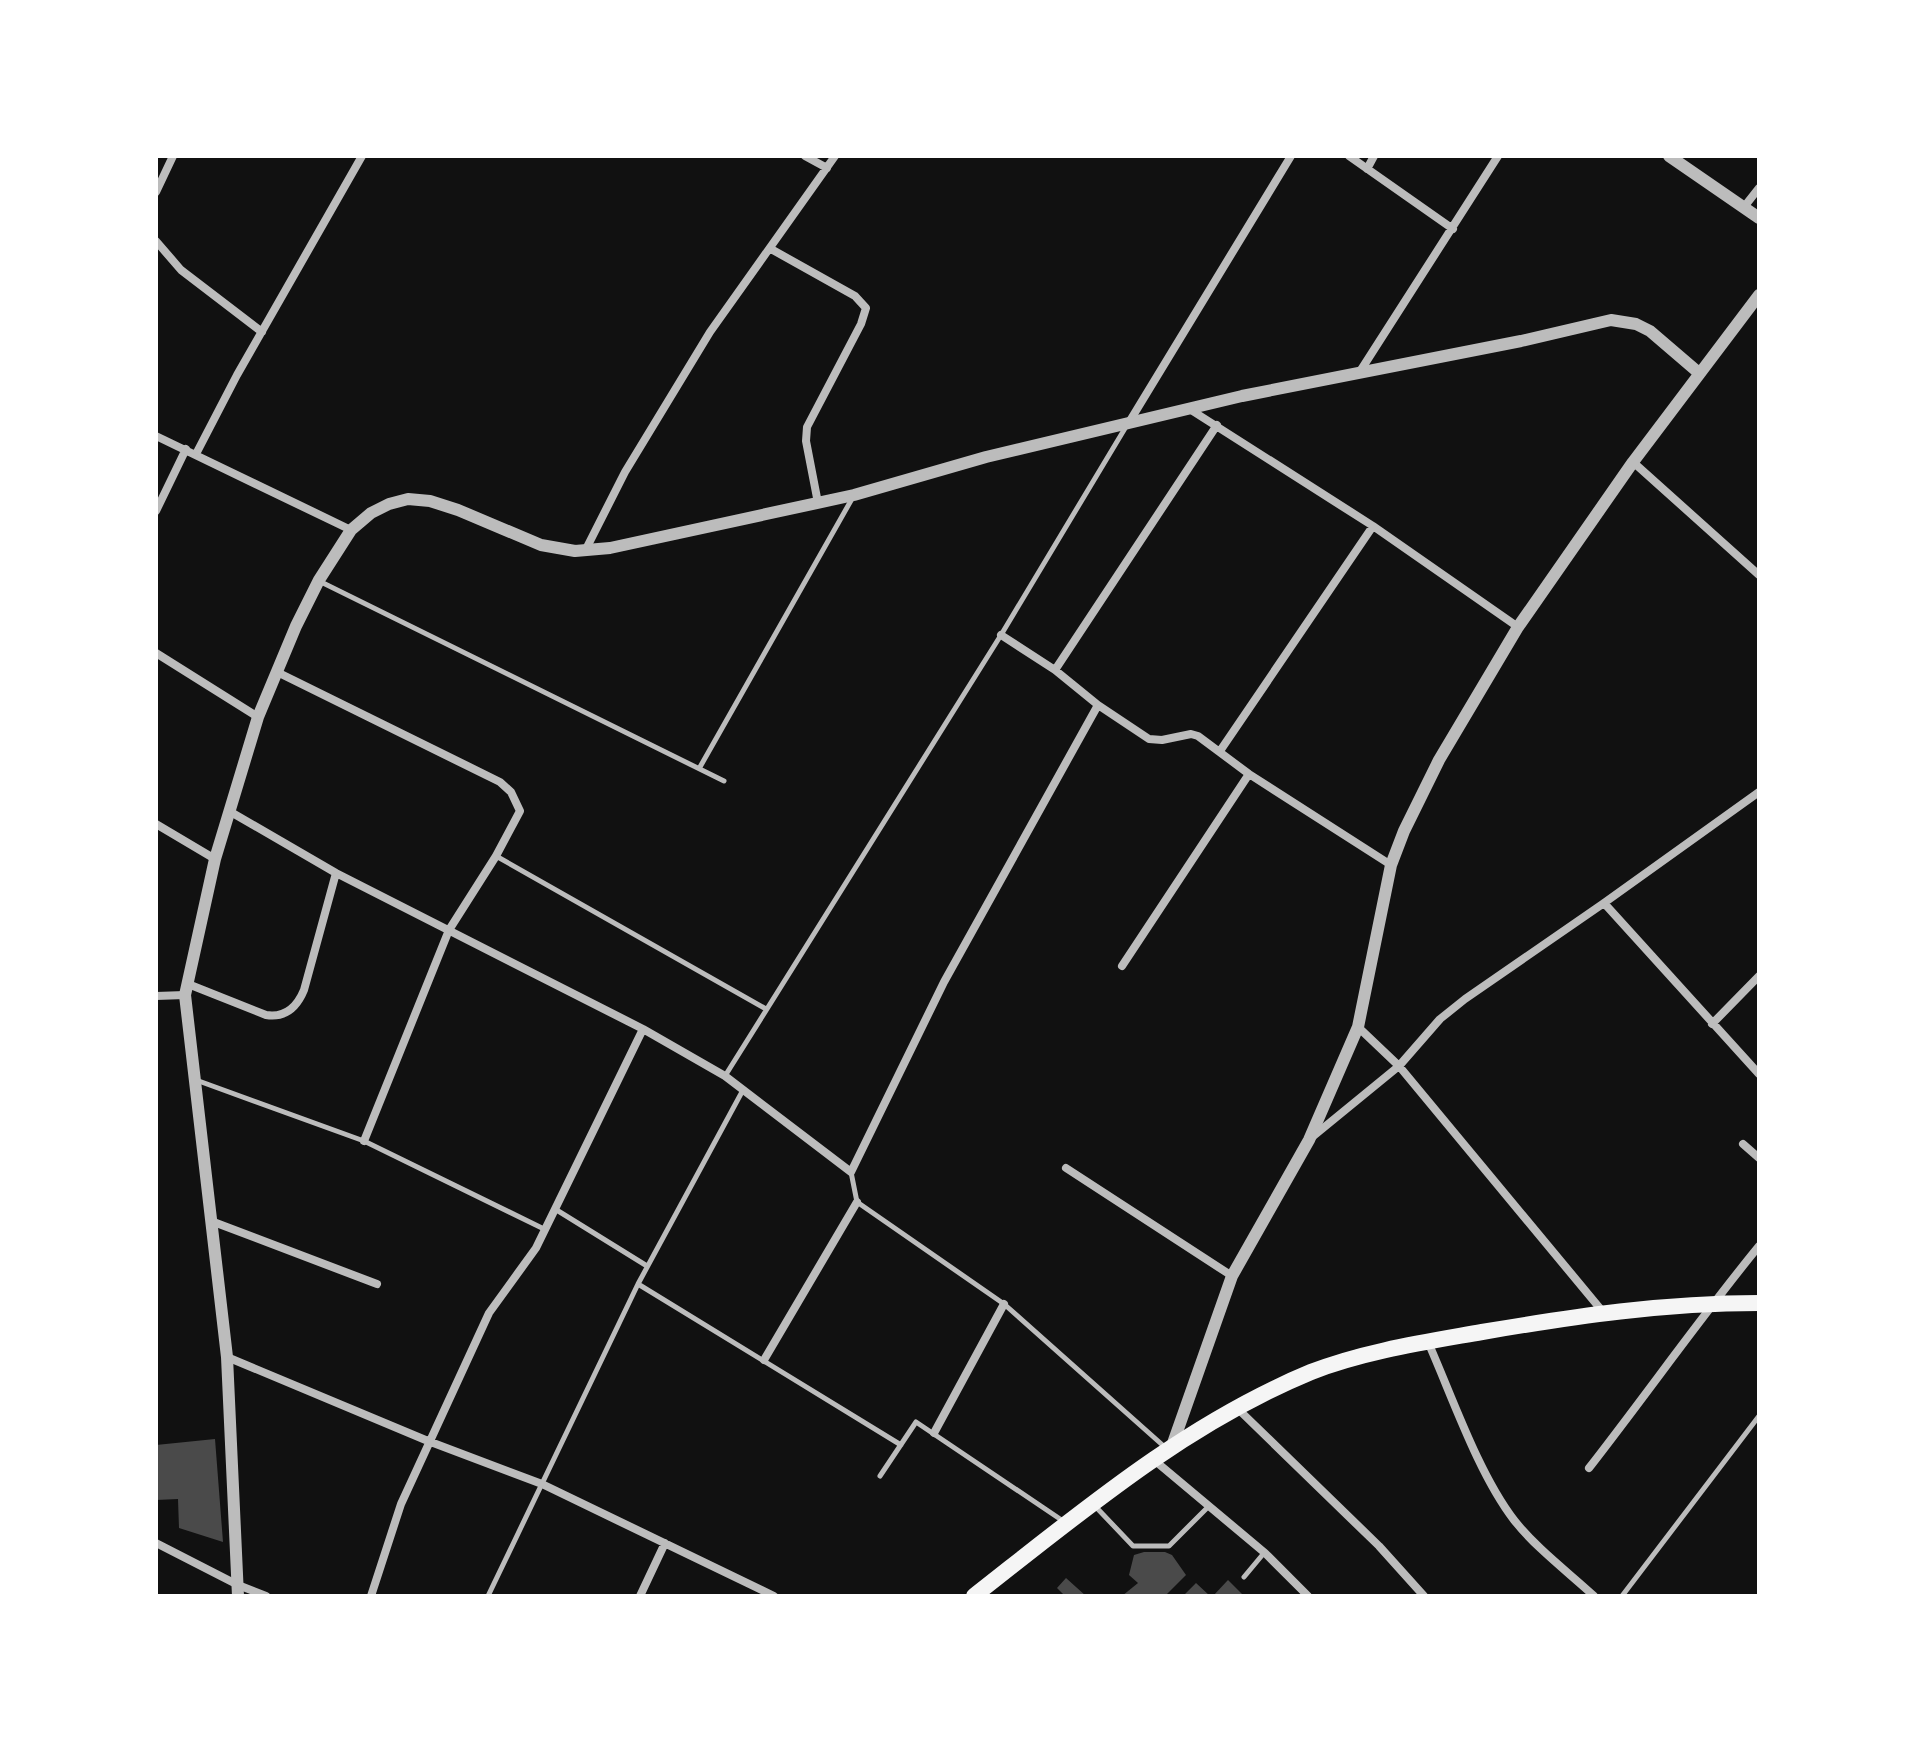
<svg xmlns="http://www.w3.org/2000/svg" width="1915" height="1752" font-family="Poppins,sans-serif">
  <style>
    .building { fill: #4a4a4a }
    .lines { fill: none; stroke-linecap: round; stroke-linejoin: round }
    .service { stroke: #bcbcbc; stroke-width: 5 }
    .minor { stroke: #bcbcbc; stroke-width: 8 }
    .tertiary { stroke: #bcbcbc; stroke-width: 12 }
    .primary { stroke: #f5f5f5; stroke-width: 16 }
  </style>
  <rect width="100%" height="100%" fill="#111"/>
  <path class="building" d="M215,1439L223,1542L179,1528L178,1499L156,1500V1445Z
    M1144,1552H1165L1172,1555L1186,1575L1165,1596H1122L1138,1583L1129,1575L1134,1555Z
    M1066,1578L1086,1596H1065L1057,1588Z
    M1228,1580L1244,1596H1213Z
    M1196,1583L1210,1596H1183Z"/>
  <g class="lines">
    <path class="service" d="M319,581L724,781
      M700,767L853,497
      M496,856L766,1009
      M725,1076L1001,635L1127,425
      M196,1080L364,1141L544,1229
      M851,1172L857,1202L1004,1304L1167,1449
      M555,1209L647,1266
      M638,1284L901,1445
      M880,1476L916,1422L1063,1521
      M1094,1505L1133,1546H1169L1209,1506
      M1244,1577L1264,1553
      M488,1596L638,1284L743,1090
      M1622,1596L1759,1416"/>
    <path class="minor" d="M805,156L827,168
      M1349,156L1453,229
      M1367,169L1374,156
      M156,192L173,156
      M1744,207L1759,188
      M156,241L181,270L262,332
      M771,249L855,296L866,308L861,324L807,427L806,441L818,503
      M1359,373L1498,156
      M1191,410L1373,526L1518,627
      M1128,424L1291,156
      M156,436L351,530
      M196,454L237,375L362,156
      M1633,462L1759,575
      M156,511L186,449
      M585,551L625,472L710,332L835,156
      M1001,635L1055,670L1098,705L1149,739L1162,740L1191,734L1198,736L1249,774L1391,865
      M156,653L258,717
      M1055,670L1217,425
      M277,672L500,782L511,792L520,811L496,856L449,930L364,1141
      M1220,751L1373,526
      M229,811L336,873L643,1029L725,1076L851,1172L944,982L1098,705
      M156,824L215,859
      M1604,903L1759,1074
      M1122,966L1249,774
      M188,984L266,1015C285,1018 297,1007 304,990L336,873
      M156,996L185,995
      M1712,1024L1759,976
      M1358,1027L1399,1066L1603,1312
      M1311,1138L1399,1066L1440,1019L1465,999L1604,903L1759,792
      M1743,1144L1759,1158
      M1066,1168L1232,1276
      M211,1221L377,1284
      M1428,1342C1452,1396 1478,1473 1514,1520C1536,1548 1568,1572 1594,1596
      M227,1357L428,1441L542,1484L774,1596
      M764,1360L857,1202
      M1238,1409L1379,1546L1424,1596
      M934,1433L1004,1304
      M1154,1460L1265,1553L1308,1596
      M1589,1468C1646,1395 1700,1318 1759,1246
      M156,1543L238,1585L266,1596
      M371,1596L401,1504L489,1313L536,1248L643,1029
      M640,1596L665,1543"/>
    <path class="tertiary" d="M1669,156L1759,218
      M1172,1446L1232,1276L1309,1140L1358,1027L1391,865L1404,831L1439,760L1518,627L1633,462L1759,295
      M238,1596L227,1357L185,995L215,859L258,717L296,626L319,580L351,530L371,513L389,504L408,499L430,501L458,510L541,545L575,551L610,548L854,495L986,457L1242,396L1521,341L1611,320L1636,324L1650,331L1699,373"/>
    <path class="primary" d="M974,1596C1080,1513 1185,1424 1311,1372C1365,1351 1426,1342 1482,1332C1576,1316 1664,1303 1759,1303"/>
  </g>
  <rect width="1915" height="1752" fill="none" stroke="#ffffff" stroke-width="316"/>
</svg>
